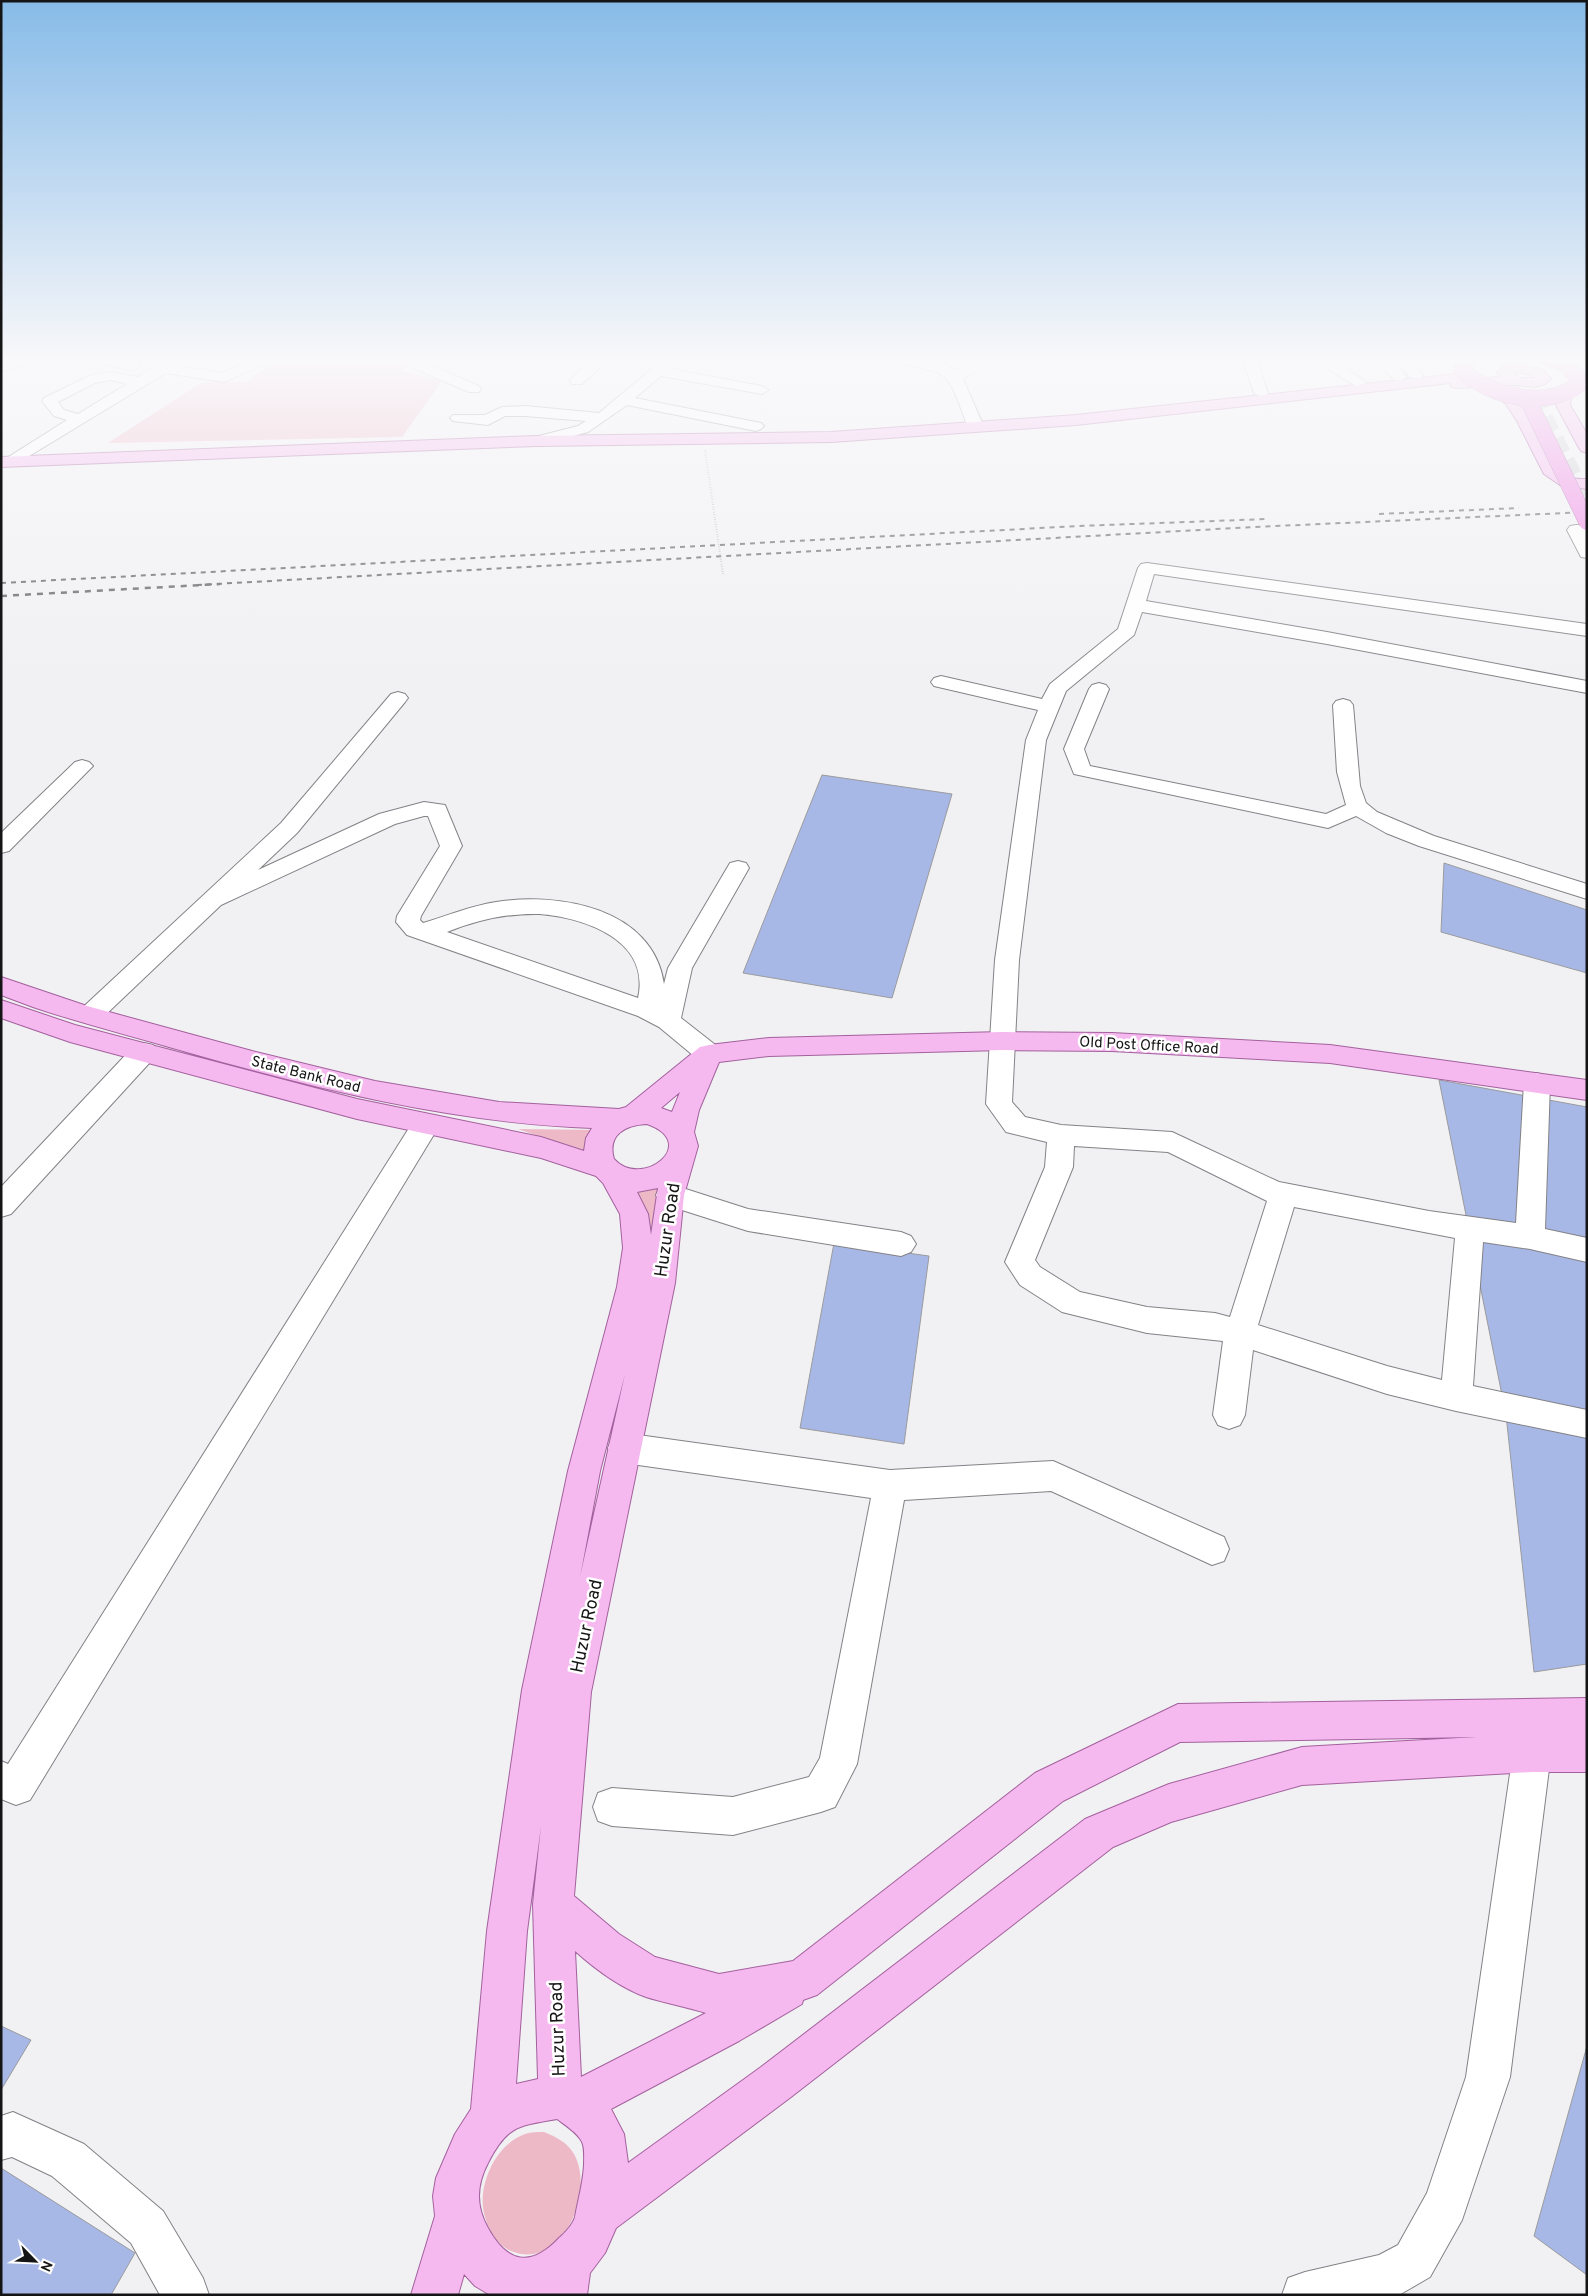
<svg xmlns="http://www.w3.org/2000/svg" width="1588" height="2296" font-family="Overpass,sans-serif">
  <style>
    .green { fill: #eeb9c7 }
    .building { fill: #a8b8e6; stroke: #9a9b9e }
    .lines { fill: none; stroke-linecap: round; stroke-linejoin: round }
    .major-tunnel { stroke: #d0cfd2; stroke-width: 16; stroke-dasharray: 16 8; stroke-linecap: butt }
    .minor-casing { stroke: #838286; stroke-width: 2 }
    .major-casing { stroke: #a3619d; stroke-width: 2 }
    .highway-casing { stroke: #a3619d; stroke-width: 2 }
    .minor { fill: #fff; fill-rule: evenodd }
    .major { fill: #f5b9ef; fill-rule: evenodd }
    .highway { fill: #ef8ae5; fill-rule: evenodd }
    .rail-far1 { stroke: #5f5e60; stroke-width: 2; stroke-dasharray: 5 5; stroke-linecap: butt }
    .rail { stroke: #5f5e60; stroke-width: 2.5; stroke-dasharray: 6 6; stroke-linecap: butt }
    .highway-bridge-casing { stroke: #a3619d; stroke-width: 17; stroke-linecap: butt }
    .path-bridge { stroke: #9f9ea0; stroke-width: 2; stroke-dasharray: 0.5 2; stroke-linecap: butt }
    .highway-bridge { stroke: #ef8ae5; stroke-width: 16 }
    .labels { text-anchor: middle; stroke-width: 5; stroke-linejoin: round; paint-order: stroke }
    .street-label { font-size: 15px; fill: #151516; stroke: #fff }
    .near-street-label { font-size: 18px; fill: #151516; stroke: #fff }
  </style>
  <rect width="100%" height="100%" fill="#f1f0f3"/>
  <path class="green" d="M280,358H407L416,360L400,371L442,381L402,437L108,443L201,383L247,382Z
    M518,1129L598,1130L590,1154Z
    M664,1180L650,1243L630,1185Z
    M544,2132C556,2137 567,2142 574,2154C596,2193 561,2272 511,2251C495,2244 486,2226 483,2208C480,2180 497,2144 525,2134C531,2132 538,2132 544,2132Z"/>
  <path class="building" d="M822,775L952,794L892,998L743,973Z
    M1444,863L1587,910V973L1441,932Z
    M1439,1080L1587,1107V1664L1534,1672L1506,1415Z
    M834,1243L929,1256L904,1444L800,1428Z
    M1,2026L31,2040L1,2090Z
    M1587,2046V2275L1534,2236Z
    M1,2168L135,2253L111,2295H1Z"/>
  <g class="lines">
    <path class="major-tunnel" d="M1534,396L1587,501"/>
    <g class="minor-casing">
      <path id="minor" d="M13,358H33L31,361L1,372V363Z
        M83,358H114L138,363L140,366L133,370L90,362Z
        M170,358H187L177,366L222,373L254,358H273L271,361L224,382L166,373L16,464H4L2,461L67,420L54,416L42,401L44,398L91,375L111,372L138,377ZM111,380L127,384L78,414L64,410L58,402L95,383Z
        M418,358H435L428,364L479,386L481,389L479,392H469L413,368L411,365Z
        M594,358H610L582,384H572L570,381L572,378Z
        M665,358H681L670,369L762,386L769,390L762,394L661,376L635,398L761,423L764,426L761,429L756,431L627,405L588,432L536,446L531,444L528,441L531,438L578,426L586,421L525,416H505L488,425L453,421L450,418L453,415H485L502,407L525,406L599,413Z
        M888,358C910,358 938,356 956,371L979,358H997L963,379L984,427L981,430H971L968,427C945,365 952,376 890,361Z
        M1146,358H1176L1177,359C1171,366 1152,365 1146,358Z
        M1242,358H1256L1268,393L1266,396L1261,397L1254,393Z
        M1372,358H1388L1407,377L1400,381L1395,380Z
        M1407,358H1424L1415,366L1423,375L1421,378H1411L1400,365Z
        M1335,363L1340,364L1366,382L1364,385H1354L1330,370L1328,367Z
        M1576,525H1587V558L1581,557L1567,530L1570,526Z
        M1147,563L1587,624V636L1154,574L1146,601L1327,632L1587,681V693L1327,644L1142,612L1134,635L1066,691L1046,740L1019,960L1012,1102L1025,1117L1061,1125L1172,1132L1279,1182L1429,1211L1516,1223L1524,1083L1528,1076L1537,1073L1546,1076L1550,1083L1545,1229L1587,1238V1262L1530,1249L1483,1242L1473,1386L1587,1410V1438L1456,1411L1387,1394L1253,1350L1245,1415L1240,1425L1229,1429L1218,1425L1213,1415L1223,1341L1147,1333L1062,1312L1020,1285L1005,1262L1045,1167L1047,1142L1006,1132L986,1104L995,960L1026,740L1038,710L934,686L931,682L934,678L941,676L1042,699L1050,684L1118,629L1138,568L1141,564ZM1074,1146L1168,1152L1267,1201L1230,1317L1215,1313L1147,1307L1080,1292L1040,1267L1035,1260L1073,1167ZM1294,1207L1455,1238L1442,1380L1387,1366L1258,1325Z
        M1099,683L1106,685L1109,689L1084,749L1090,766L1326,814L1346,805L1337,772L1333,705L1336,701L1343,699L1350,701L1353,705L1360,786L1366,803L1377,812L1434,836L1587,884V899L1419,846L1386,833L1356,816L1328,828L1074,774L1064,749L1089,689L1092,685Z
        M398,692L405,694L408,698L405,702L297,833L258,870L379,814L424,802L445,805L462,846L421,916L420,920L423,923C447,916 470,906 496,902C559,892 653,908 664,984L668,968L730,863L738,861L746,863L749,868L692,968L681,1018L718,1047L722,1054L718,1061L709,1063L700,1061L659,1027L638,1016L407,935L396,922L397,916L440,846L428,816H424L395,824L221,905L99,1021L90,1024L81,1021L77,1015L81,1009L281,823L391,694ZM540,914C585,918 651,940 638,998L447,932C477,920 508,913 540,914Z
        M82,760L89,762L93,766L89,770L9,851L1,853V833L75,762Z
        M144,1043L153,1045L157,1052L153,1059L11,1214L1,1217V1187L135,1045Z
        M426,1114L436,1117L440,1124L436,1131L30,1800L16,1805L1,1799V1761L8,1764L416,1117Z
        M670,1184L748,1209L901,1232L911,1236L916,1244L911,1252L901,1256L748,1231L660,1203L656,1195L660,1187Z
        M624,1433L890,1470L1053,1461L1224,1537L1229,1549L1224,1561L1212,1565L1051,1491L904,1500L857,1764L835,1807L821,1812L733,1835L612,1826L598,1821L593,1807L598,1793L612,1788L733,1797L809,1777L820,1758L871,1498L624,1463L612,1458L608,1448L612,1438Z
        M1532,1734L1545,1740L1551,1753L1510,2077L1462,2220L1430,2277L1399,2295H1282L1288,2278L1305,2272L1379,2255L1398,2245L1427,2193L1466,2077L1513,1753L1519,1740Z
        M13,2112L84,2144L163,2211L203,2278L209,2295H160L131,2243L52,2176L12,2157L1,2160V2116Z"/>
    </g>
    <g class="major-casing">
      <path id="major" d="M1519,364L1542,369L1551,379L1545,384L1535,387L1515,385L1457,388L1452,387L1450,383L1076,425L831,442L536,446L1,467V457L536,436L831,432L1076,415L1467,373L1472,374L1473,379L1500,377L1497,373L1503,366ZM1519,372L1532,375L1535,378H1521L1512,373Z
        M1497,387C1537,397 1540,469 1571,478C1576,479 1582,479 1587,479V489L1560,485L1544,474L1517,421L1506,404L1490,391Z
        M1564,391L1571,395L1570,405L1587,434V453L1581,451L1579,448L1556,405L1557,395Z
        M1,977L87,1006L252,1051L375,1081L499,1102L619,1109L626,1107L700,1047L709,1045L769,1038L1002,1032L1112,1033L1330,1045L1587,1080V1100L1330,1063L1112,1051L1002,1050L769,1056L719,1062L699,1110L694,1132L698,1146L684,1195L675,1283L591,1692L574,1896L619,1934L655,1957L719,1974L793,1961L1035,1773L1178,1704L1587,1698V1772H1532L1302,1785L1171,1822L1113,1847L791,2097L616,2228L605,2253L590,2273L587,2295H490L475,2286L464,2274L458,2295H411L435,2216L433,2196L436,2178L455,2134L471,2109L487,1931L522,1690L568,1471L617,1287L623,1248L620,1214L603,1183L596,1176L541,1158L357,1119L70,1042L1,1018V1000L75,1025L357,1099L541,1137L584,1151L586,1138L592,1128C452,1123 317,1089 183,1051C133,1036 83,1024 33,1007L1,995ZM680,1092L672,1112L661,1108ZM647,1124C701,1143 642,1190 614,1159C607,1135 625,1125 647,1124ZM658,1188L651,1235L648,1214L637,1192ZM625,1374L580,1577L600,1471ZM1477,1737L1302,1747L1169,1784L1085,1819L761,2067L628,2163L624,2134L611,2109L739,2041L802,2004L803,2000L817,1995L1063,1801L1180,1742ZM541,1826L533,1904L538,2079L516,2084L527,1931ZM575,1951C595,1969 621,1988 646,1997C666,2003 686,2007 706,2013L581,2077ZM557,2119C565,2125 578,2133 582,2142C585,2148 584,2158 584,2165C583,2183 578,2200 575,2217C573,2224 565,2233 559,2238C531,2268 507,2263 488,2228C476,2206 476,2186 488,2163C507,2126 517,2126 557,2119Z"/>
    </g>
    <g class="highway-casing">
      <path id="highway" d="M1536,358C1550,358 1568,358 1577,369L1575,372H1565L1538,361Z"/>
    </g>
    <use href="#minor" class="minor"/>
    <use href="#major" class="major"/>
    <use href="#highway" class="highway"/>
    <path class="rail-far1" d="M1379,514L1519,508
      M1,583L1079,526L1267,519
      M197,585L1254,527L1587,512"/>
    <path class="rail" d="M1,596L220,584"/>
    <g class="highway-bridge-casing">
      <path id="highway-bridge" d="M1470,358L1463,364L1462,370C1490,397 1547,410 1579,384L1578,377L1570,369
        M1514,395L1528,400L1587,522"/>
    </g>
    <path class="path-bridge" d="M705,450L723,574"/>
    <use href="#highway-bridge" class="highway-bridge"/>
  </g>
  <linearGradient id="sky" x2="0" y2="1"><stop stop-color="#87bbe8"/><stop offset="0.53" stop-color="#f9f8fa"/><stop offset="1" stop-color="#f9f8fa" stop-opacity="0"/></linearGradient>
  <rect width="1588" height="680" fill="url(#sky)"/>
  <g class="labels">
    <g class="street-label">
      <text transform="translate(1149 1045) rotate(3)" y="5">Old Post Office Road</text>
      <text transform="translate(306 1074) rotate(14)" y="5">State Bank Road</text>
    </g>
    <g class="near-street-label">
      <text transform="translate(667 1230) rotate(-82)" y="6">Huzur Road</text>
      <text transform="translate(586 1626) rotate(-78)" y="6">Huzur Road</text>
      <text transform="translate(557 2029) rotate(-92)" y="6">Huzur Road</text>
    </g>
  </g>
  <rect width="1588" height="2296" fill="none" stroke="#151516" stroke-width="5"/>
  <g transform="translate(35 2261) rotate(114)" stroke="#ffffff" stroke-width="4" paint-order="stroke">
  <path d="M0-4L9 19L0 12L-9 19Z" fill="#151516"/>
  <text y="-8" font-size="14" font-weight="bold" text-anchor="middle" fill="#151516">N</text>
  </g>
</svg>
